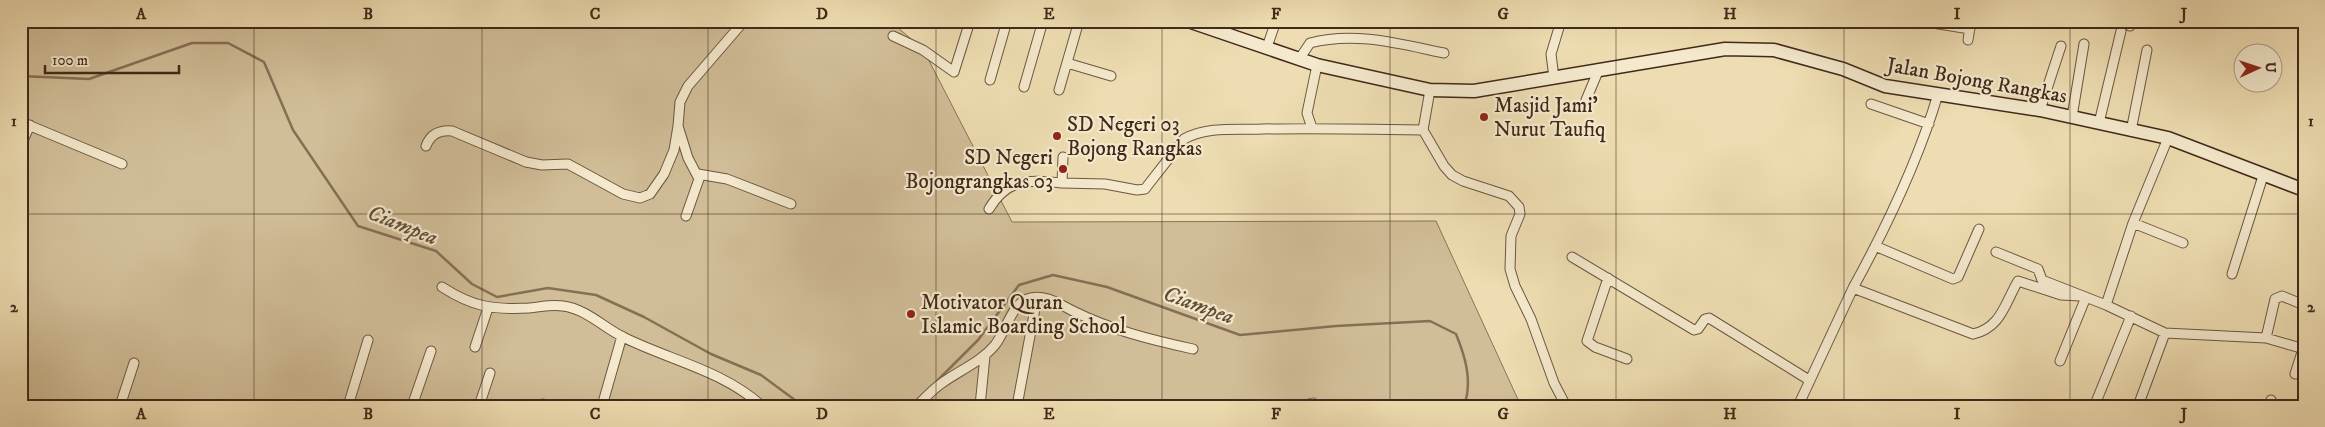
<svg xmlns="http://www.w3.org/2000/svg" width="2325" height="427" font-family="'IM FELL DW Pica',serif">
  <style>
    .green { fill: #d1be98; stroke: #897459 }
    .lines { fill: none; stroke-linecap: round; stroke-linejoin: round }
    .stream { stroke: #857056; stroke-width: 2.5 }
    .street-casing { stroke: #6c5640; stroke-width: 11 }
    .secondary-casing { stroke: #41291a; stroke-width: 15 }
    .street { stroke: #f4e9cd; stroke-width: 9 }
    .secondary { stroke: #f4e9cd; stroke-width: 12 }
    .grid { fill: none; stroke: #41291a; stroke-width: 1; stroke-opacity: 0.55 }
    .poi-dot { fill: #8f2418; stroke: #f4e9cd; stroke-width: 2 }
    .labels { text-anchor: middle; stroke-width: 4.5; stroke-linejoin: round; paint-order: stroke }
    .street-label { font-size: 21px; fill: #41291a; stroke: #f4e9cd }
    .poi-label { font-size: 21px; fill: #41291a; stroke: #f4e9cd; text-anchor: start }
    .water-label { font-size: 22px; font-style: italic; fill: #634d38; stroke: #f4e9cd }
    .neatline { fill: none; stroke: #41291a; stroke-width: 2 }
    .grid-label { font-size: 16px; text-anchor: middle; font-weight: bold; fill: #41291a }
  </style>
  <rect width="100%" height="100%" fill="#eeddb2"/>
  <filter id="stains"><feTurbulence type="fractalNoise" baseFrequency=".004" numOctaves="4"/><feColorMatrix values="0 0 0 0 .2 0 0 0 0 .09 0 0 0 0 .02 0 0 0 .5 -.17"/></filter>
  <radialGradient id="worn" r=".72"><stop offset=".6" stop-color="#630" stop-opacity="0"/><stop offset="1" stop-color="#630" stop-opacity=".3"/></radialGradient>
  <path class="green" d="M21,21H890L923,49L1012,222L1436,221L1521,406H21Z"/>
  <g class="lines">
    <path class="stream" d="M21,76L89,79L192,43H228L264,62L293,130L358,226L436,251L472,284L497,297L548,288L596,295L644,317L711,354L761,375L803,406
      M937,381L978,340L1019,285L1053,275L1107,287L1240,335L1336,326L1430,321L1456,334C1465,356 1473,381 1464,406"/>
    <g class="street-casing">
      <path id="street" d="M1920,21L1970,29
        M2125,21L2130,26
        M2187,21L2188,23
        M893,36L923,50L954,72L970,21
        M1968,40L1971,21
        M1267,47L1276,21
        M1300,58L1310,43C1355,31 1400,44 1444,53
        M1067,63L1111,76
        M1554,78L1551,54L1561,21
        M990,80L1007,21
        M1024,87L1043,21
        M1059,90L1079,21
        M1430,90L1423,130L1444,166L1452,175L1463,181L1509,196L1519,207L1520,214L1511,236L1510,269L1515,286L1531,319L1554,383L1566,406
        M1938,94C1918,162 1887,226 1853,288L1973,334C2001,328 2005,303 2018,281L2061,295L2080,296
        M1586,100L1599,69
        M1871,104L1929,124
        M2040,110L2061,46
        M2072,117L2084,44
        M21,122L122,164
        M2099,123L2121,31
        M1312,128L1307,113L1317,65
        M2131,131L2147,50
        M21,145L30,125
        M426,146C431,133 440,130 452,131L526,162L542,165L568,164L623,194L640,198L650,194L664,174L674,150L678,126
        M1063,157L1062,183L1105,184L1137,190L1145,189L1148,185L1184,139C1207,126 1237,130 1263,129C1316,128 1370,129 1423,130
        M698,174L727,179L791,204
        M989,209C1008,177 1030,180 1062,183
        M686,216L699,179L688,158L678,126L680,102L688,86L744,21
        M2133,223L2183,243
        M1875,246L1953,279L1958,277L1979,229
        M1996,252L2038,269L2042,280L2106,305
        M1572,257L1694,330L1698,329L1705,319L1709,318L1809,380
        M2232,274L2263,176
        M1608,278L1587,341L1595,347L1627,359
        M442,287C473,307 493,310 529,308C540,307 552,304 563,306C586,309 603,327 623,337C669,360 722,370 762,406
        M2165,333L2266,338L2304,349
        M2266,338L2275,299L2282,296L2304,305
        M475,347L488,308
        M2060,361L2086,297
        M2295,374L2304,346
        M2096,402L2131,316
        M120,406L134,363
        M348,406L368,340
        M412,406L431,351
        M479,406L490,373
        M542,406L543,404
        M602,406L622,336
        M917,406C925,398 933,389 942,383C960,370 981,362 995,345C1005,333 1012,304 1027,299C1044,293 1059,304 1073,311C1111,330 1152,340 1193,349
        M980,406L985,356
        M1017,406L1037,298
        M1300,406L1313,403L1314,406
        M1798,406L1853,288
        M2138,406L2165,333L2106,305L2133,223L2168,138
        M2269,406L2271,400"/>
    </g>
    <g class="secondary-casing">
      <path id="secondary" d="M1188,21L1317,65L1430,90L1474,91L1725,49L1774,50L1843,69L1885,86L2040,110L2168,138L2304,190"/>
    </g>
    <use href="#street" class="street"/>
    <use href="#secondary" class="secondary"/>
  </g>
  <path class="grid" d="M254,21V406M482,21V406M708,21V406M936,21V406M1162,21V406M1390,21V406M1616,21V406M1844,21V406M2070,21V406M21,214H2304"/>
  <g class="poi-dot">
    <circle cx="1484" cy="117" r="5"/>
    <circle cx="1057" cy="136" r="5"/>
    <circle cx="1063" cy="169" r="5"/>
    <circle cx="911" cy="314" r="5"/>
  </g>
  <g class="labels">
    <g class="street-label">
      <text transform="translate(1977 80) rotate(10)" y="7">Jalan Bojong Rangkas</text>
    </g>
    <g class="poi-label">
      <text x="1494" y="112">Masjid Jami'<tspan x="1494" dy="24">Nurut Taufiq</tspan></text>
      <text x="1067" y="131">SD Negeri 03<tspan x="1067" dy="24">Bojong Rangkas</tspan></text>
      <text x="1053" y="164" text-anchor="end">SD Negeri<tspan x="1053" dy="24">Bojongrangkas 03</tspan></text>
      <text x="921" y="309">Motivator Quran<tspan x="921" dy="24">Islamic Boarding School</tspan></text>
    </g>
    <g class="water-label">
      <text transform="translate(403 224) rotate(22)" y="8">Ciampea</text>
      <text transform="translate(1199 304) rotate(20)" y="8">Ciampea</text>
    </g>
  </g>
  <rect width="2325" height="427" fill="none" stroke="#eeddb2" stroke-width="55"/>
  <g transform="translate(2258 68) rotate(87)"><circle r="24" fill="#f4e9cd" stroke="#ac9c85"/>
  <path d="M0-4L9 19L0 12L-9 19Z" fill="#8f2418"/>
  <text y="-8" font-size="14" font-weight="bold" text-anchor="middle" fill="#41291a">U</text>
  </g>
  <path d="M45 65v8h134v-8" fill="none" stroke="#41291a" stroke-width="2.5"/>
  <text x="52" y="65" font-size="15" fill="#41291a" stroke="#f4e9cd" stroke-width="4" paint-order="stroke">100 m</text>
  <rect x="28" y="28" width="2270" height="372" class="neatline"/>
  <g class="grid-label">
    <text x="141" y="19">A</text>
    <text x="368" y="19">B</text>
    <text x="595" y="19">C</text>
    <text x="822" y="19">D</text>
    <text x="1049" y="19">E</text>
    <text x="1276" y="19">F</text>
    <text x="1503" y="19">G</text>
    <text x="1730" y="19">H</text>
    <text x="1957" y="19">I</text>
    <text x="2184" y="19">J</text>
    <text x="14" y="126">1</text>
    <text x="2311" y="126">1</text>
    <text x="14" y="312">2</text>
    <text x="2311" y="312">2</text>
    <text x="141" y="419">A</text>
    <text x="368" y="419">B</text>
    <text x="595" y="419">C</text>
    <text x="822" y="419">D</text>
    <text x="1049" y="419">E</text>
    <text x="1276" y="419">F</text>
    <text x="1503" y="419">G</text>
    <text x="1730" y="419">H</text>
    <text x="1957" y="419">I</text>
    <text x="2184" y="419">J</text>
  </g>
  <rect width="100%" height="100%" filter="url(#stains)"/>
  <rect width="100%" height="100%" fill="url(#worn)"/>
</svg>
